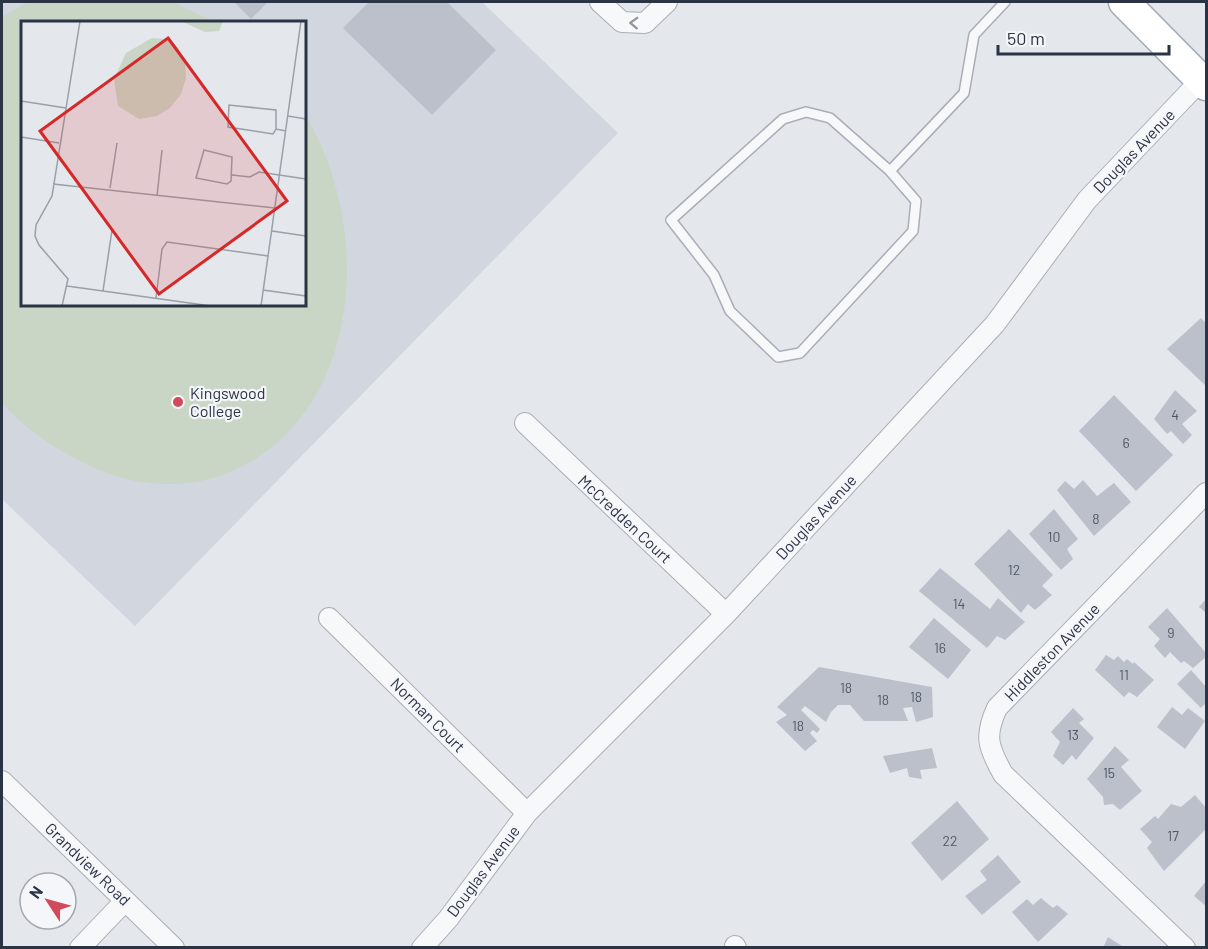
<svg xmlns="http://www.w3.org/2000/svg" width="1208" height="949" font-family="Barlow,sans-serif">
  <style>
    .built { fill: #d2d6de; fill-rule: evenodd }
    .pitch { fill: #c9d6c5 }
    .building { fill: #bbc0ca }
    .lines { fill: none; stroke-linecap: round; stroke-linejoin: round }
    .lane-casing { stroke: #a9aeb7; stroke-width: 12 }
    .street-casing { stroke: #a9aeb7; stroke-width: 22 }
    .primary-casing { stroke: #a3abb8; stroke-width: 33 }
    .lane { stroke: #f7f8fa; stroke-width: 9 }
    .street { stroke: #f7f8fa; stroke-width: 20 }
    .primary { stroke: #fff; stroke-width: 30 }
    .oneway { stroke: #9196a0 }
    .poi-dot { fill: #d1495b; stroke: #f4f6f9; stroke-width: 2 }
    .labels { text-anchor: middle; stroke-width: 4.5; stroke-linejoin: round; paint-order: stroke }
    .number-label { font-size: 14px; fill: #4f5766 }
    .street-label { font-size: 16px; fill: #2b3445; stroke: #f4f6f9 }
    .poi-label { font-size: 16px; fill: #2b3445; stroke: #f4f6f9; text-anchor: start }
    .inset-road { fill: none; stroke: #9a9fa9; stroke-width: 1.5 }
    .view { fill: #d62828; fill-opacity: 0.15; stroke: #d62828; stroke-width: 3 }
    .inset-edge { fill: none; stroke: #2b3445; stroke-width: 3 }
  </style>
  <rect width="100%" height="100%" fill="#e4e7ec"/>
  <path class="built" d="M2,2H482L618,133L135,626L2,499ZM22,22H304V304H22Z"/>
  <path class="pitch" d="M28,2H174L214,22H22V304H304L305,115C374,226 364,419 227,473C182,491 133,486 90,466C57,450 26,430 2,403V17Z"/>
  <path class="building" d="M234,2H268L251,19Z
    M369,2H447L496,50L432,115L343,28Z
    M1201,318L1206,323V386L1167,349Z
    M1175,390L1197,411L1182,424L1192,435L1183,444L1171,431L1167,434L1154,419Z
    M1114,395L1173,455L1136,491L1079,431Z
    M1083,480L1097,496L1114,483L1131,502L1094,536L1057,490L1065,481L1074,489Z
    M1054,509L1078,539L1067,549L1073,559L1061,570L1029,534Z
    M1009,529L1053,575L1042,586L1052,595L1035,610L1028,604L1021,613L974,564Z
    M940,568L990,609L998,598L1025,622L1005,640L997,636L987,648L919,591Z
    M1206,599V613L1199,607Z
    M1167,608L1206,653V657L1193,668L1184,661L1181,663L1170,652L1165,658L1154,646L1160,639L1148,627Z
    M934,618L971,650L948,679L909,647Z
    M1106,655L1114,660L1118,656L1124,662L1127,659L1133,664L1134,662L1154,680L1137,697L1129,692L1124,697L1095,670Z
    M819,667L932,687L933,717L916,722L912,707L903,708L908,721H864L850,705H838L831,712L826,722L805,706L801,710L820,729L817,733L813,730L810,733L817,741L805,751L776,722L787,715L777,707Z
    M1191,670L1206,687V703L1201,708L1177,684Z
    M1172,707L1182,715L1188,708L1205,721L1185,749L1157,727Z
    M1073,708L1084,719L1079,723L1094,738L1076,760L1072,755L1063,765L1053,756L1060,742L1051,732Z
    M1115,746L1129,760L1121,767L1142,791L1120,810L1113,804L1104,805L1103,797L1087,779Z
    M932,748L937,768L920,770L922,779L909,777L907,768L890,773L883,756Z
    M1195,795L1206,808V829L1164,871L1147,848L1152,842L1140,829L1155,816L1158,819L1171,804L1181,807Z
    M957,801L989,839L942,881L911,843Z
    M998,855L1021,882L982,915L965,896L987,880L980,871Z
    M1206,881V906L1194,896Z
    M1041,898L1053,908L1057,905L1068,914L1038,942L1012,912L1027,899L1033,905Z
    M1108,937L1125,948H1103Z"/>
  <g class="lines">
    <g class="lane-casing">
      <path id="lane" d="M806,112L830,118L890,171L916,201L913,231L800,353L778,357L730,311L714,275L671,220L783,119Z
        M890,171L964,93L974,35L1005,2"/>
    </g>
    <g class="street-casing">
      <path id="street" d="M600,2L622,22L645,23L667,2
        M525,423L726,614
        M329,618L527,813
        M2,781L174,948
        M735,946L736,948
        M80,948L125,901
        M422,948L448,919L527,813L726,614L995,324L1087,200L1201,80
        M1185,948L1003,774C988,747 984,736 997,708L1206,493"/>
    </g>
    <g class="primary-casing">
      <path id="primary" d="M1124,2L1206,85"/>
    </g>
    <use href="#lane" class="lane"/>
    <use href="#street" class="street"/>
    <use href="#primary" class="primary"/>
  </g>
  <defs><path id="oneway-chevron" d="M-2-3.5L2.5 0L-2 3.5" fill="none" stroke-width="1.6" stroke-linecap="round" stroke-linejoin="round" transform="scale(1.5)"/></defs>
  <use class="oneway" href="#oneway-chevron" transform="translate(634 23) rotate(-178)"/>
  <circle class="poi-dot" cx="178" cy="402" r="6"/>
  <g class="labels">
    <g class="number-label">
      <text x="1175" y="420">4</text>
      <text x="1126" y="448">6</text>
      <text x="1096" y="524">8</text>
      <text x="1054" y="542">10</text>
      <text x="1014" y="575">12</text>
      <text x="959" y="609">14</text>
      <text x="1171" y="638">9</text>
      <text x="940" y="653">16</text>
      <text x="1124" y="680">11</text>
      <text x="846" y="693">18</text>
      <text x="916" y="702">18</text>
      <text x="883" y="705">18</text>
      <text x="798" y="731">18</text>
      <text x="1073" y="740">13</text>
      <text x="1109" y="778">15</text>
      <text x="1173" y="841">17</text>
      <text x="950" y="846">22</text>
    </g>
    <g class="street-label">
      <text transform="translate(1134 151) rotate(-46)" y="6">Douglas Avenue</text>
      <text transform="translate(816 517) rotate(-47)" y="6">Douglas Avenue</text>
      <text transform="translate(625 519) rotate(43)" y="6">McCredden Court</text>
      <text transform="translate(1052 652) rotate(-46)" y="6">Hiddleston Avenue</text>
      <text transform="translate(428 715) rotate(45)" y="6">Norman Court</text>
      <text transform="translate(88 864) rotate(44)" y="6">Grandview Road</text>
      <text transform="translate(483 871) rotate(-53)" y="6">Douglas Avenue</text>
    </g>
    <g class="poi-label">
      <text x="190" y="399">Kingswood<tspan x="190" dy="18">College</tspan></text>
    </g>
  </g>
  <g transform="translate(21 21)">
    <rect width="285" height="285" fill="#e4e7ec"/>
    <path d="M160,0H202L198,10L184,11ZM131,17L144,18L157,26L164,40L165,57L160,73L149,87L136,95L118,98L97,85L93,58L105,32Z" fill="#c9d6c5"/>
    <path class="inset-road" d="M0,80L45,87M267,95L285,98M255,108V89L208,84L207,106L252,113L255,108L265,110M0,116L38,122M183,129L211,136L210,160L206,163L175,157ZM211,154L229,156L238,151L285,158M32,163L254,187M89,167L96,122M136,175L141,129M251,210L285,215M46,265L190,285M242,269L285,275M82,270L91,209M135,277L141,228L146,221L247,235M41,285L47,258L18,224L14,215L15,204L31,175L59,0M240,285L280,0"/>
    <path class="view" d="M147,17L266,180L138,273L19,110Z"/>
    <rect width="285" height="285" class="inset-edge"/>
  </g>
  <rect width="1208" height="949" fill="none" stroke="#2b3445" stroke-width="6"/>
  <g transform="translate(48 901) rotate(306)"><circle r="28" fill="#f4f6f9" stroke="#a4a8b1" stroke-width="1.5"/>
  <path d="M0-4.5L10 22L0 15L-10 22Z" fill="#d1495b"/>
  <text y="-9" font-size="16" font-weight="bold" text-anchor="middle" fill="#2b3445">N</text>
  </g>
  <path d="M998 45v9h171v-9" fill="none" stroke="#2b3445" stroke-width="3"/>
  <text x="1007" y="45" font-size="18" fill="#2b3445" stroke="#f4f6f9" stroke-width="4.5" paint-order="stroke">50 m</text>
</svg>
